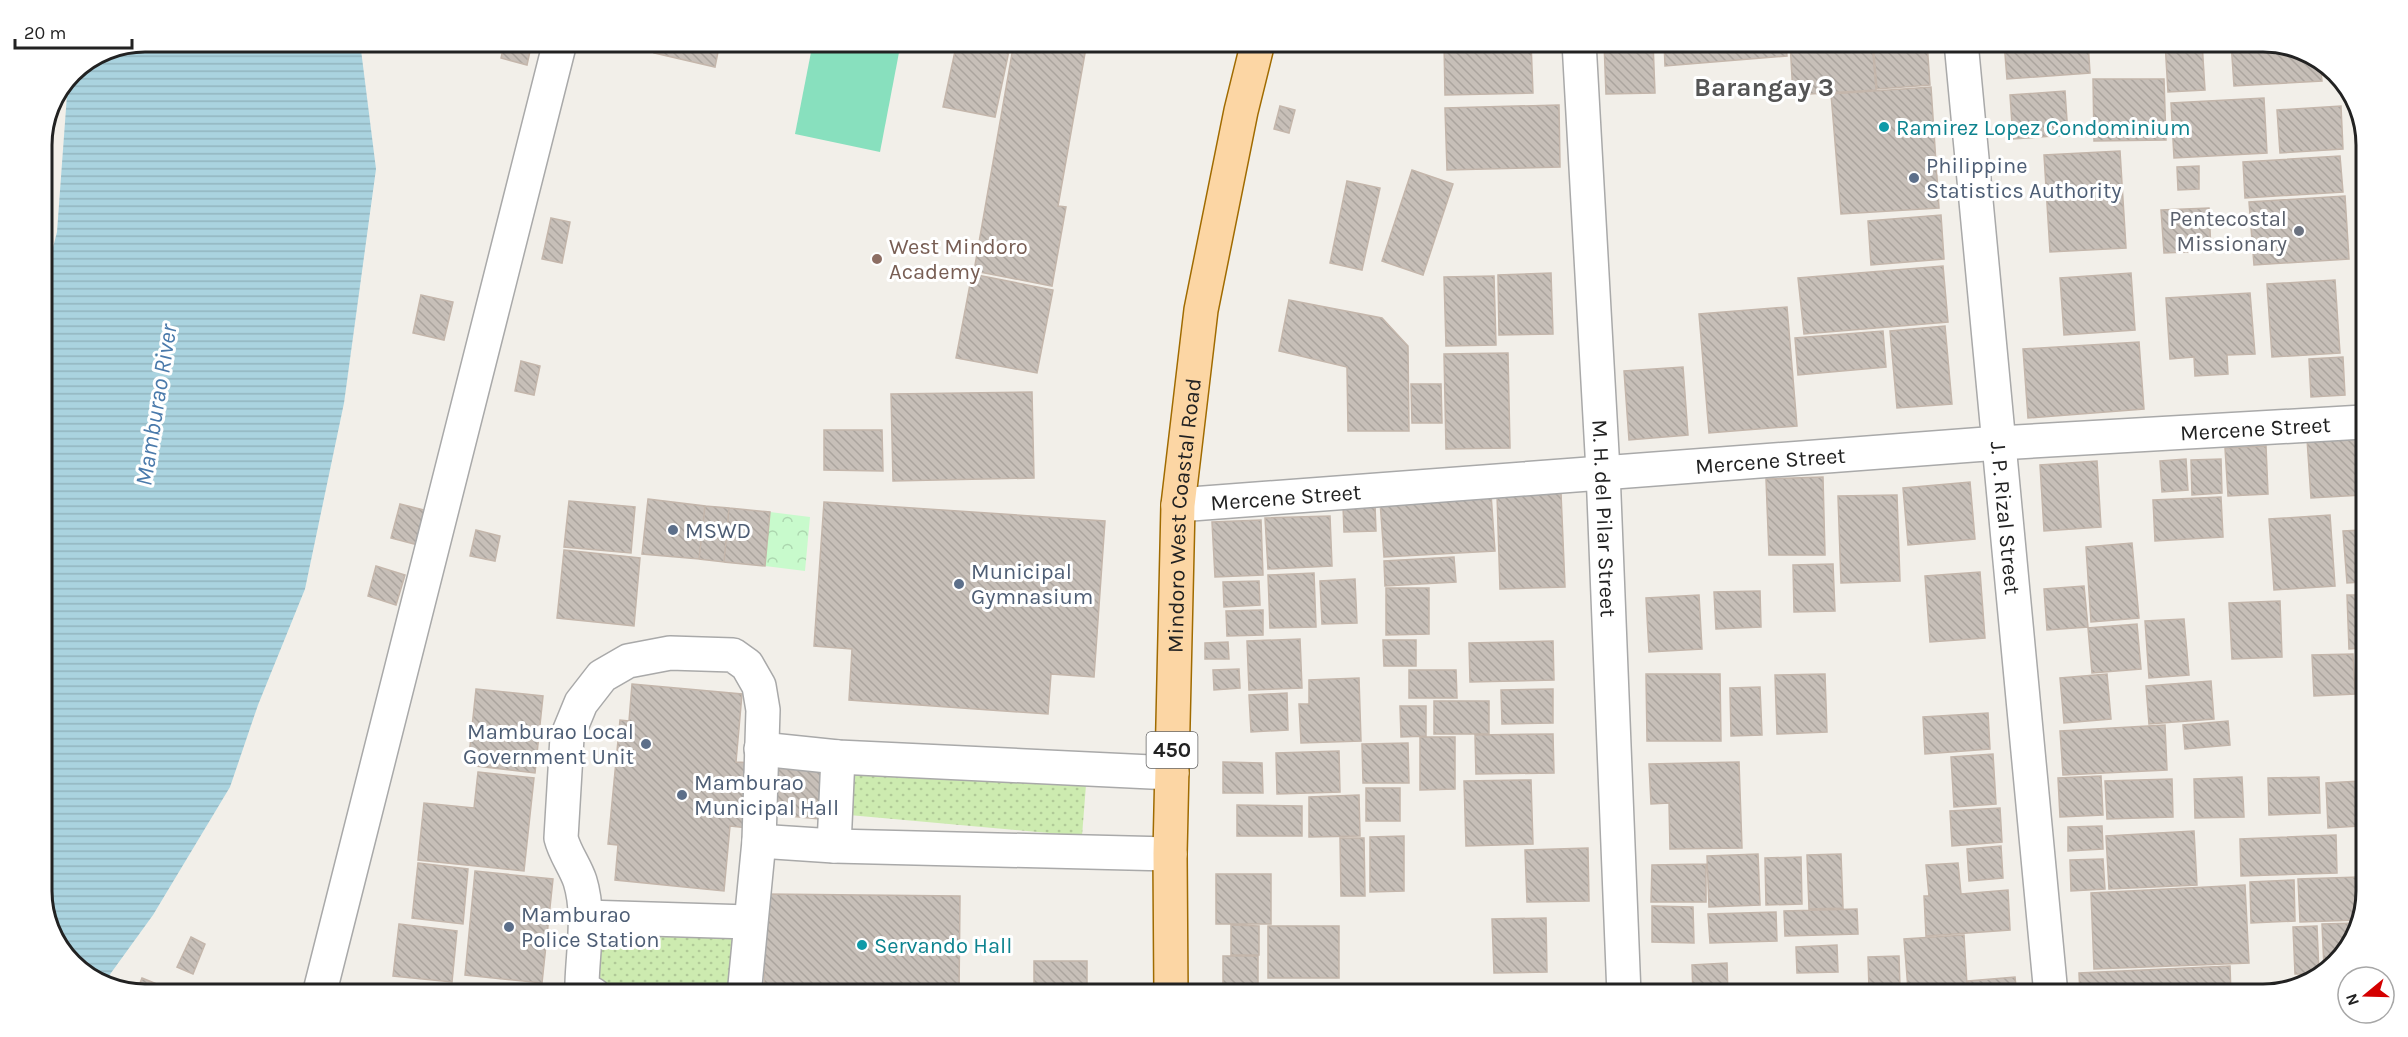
<svg xmlns="http://www.w3.org/2000/svg" width="2408" height="1037" font-family="Karla,sans-serif">
  <style>
    .grass { fill: url(#grass-dots) }
    .park { fill: url(#park-crowns) }
    .pitch { fill: #88e0be }
    .water { fill: url(#water-rules) }
    .building { fill: url(#building-back-hatch); stroke: #c4b6ab; stroke-width: 1.5 }
    .lines { fill: none; stroke-linecap: round; stroke-linejoin: round }
    .minor-casing { stroke: #a9a9a9; stroke-width: 36 }
    .major-casing { stroke: #a06b00; stroke-width: 36 }
    .minor { stroke: #fff; stroke-width: 33 }
    .major { stroke: #fcd6a4; stroke-width: 33 }
    .culture-dot { fill: #0f9aa8; stroke: #fff; stroke-width: 2 }
    .service-dot { fill: #5c6f8a; stroke: #fff; stroke-width: 2 }
    .worship-dot { fill: #6b7280; stroke: #fff; stroke-width: 2 }
    .education-dot { fill: #8d6e63; stroke: #fff; stroke-width: 2 }
    .labels { text-anchor: middle; stroke-width: 6; stroke-linejoin: round; paint-order: stroke }
    .shield { fill: #fff; stroke: #646464; stroke-width: 1.5 }
    .shield-label { font-size: 21px; font-weight: bold; fill: #222 }
    .culture-label { font-size: 22px; fill: #0d838f; stroke: #fff; text-anchor: start }
    .service-label { font-size: 22px; fill: #4e5e75; stroke: #fff; text-anchor: start }
    .worship-label { font-size: 22px; fill: #5b616d; stroke: #fff; text-anchor: end }
    .education-label { font-size: 22px; fill: #785e54; stroke: #fff; text-anchor: start }
    .street-label { font-size: 22px; fill: #222; stroke: #fff }
    .water-label { font-size: 24px; font-style: italic; fill: #4a7aab; stroke: #fff }
    .quarter-label { font-size: 26px; font-weight: bold; fill: #555; stroke: #fff }
    .rim { fill: none; stroke: #222; stroke-width: 3 }
  </style>
  <defs>
    <pattern id="grass-dots" width="8" height="8" patternUnits="userSpaceOnUse" patternTransform="scale(1.5)"><rect width="8" height="8" fill="#cdebb0"/><path d="M2 2h.1M6 6h.1" fill="none" stroke="#b0c997" stroke-width="1.8" stroke-linecap="round"/></pattern>
    <pattern id="park-crowns" width="20" height="18" patternUnits="userSpaceOnUse" patternTransform="scale(1.5)"><rect width="20" height="18" fill="#c8facc"/><path d="M2 6a3 3 0 1 1 6 0M12 15a3 3 0 1 1 6 0" fill="none" stroke="#acd6af"/></pattern>
    <pattern id="water-rules" width="6" height="5" patternUnits="userSpaceOnUse" patternTransform="scale(1.5)"><rect width="6" height="5" fill="#aad3df"/><path d="M0 2.5h6" fill="none" stroke="#92b5bf"/></pattern>
    <pattern id="building-back-hatch" width="6" height="6" patternUnits="userSpaceOnUse" patternTransform="scale(1.5)"><rect width="6" height="6" fill="#c7bfb8"/><path d="M-1 5l2 2M0 0l6 6M5-1l2 2" fill="none" stroke="#aba49e"/></pattern>
  </defs>
  <rect width="100%" height="100%" fill="#f2efe9"/>
  <path class="grass" d="M854,753L1087,772L1082,836L849,815Z
    M586,933L743,936V985L586,983Z"/>
  <path class="park" d="M770,512L810,517L805,571L765,566Z"/>
  <path class="pitch" d="M813,42H901L880,152L795,134Z"/>
  <path class="water" d="M146,42H360L376,169L344,403L305,589L258,705L230,787L153,915L103,984L63,954L42,898V290L57,232L68,81C81,54 119,47 146,42Z"/>
  <path class="building" d="M505,42H532L527,65L501,58Z
    M657,42H720L715,67L654,53Z
    M957,42H988L1010,46L995,117L943,107Z
    M1014,42H1087L1058,206L1066,207L1052,286L974,271Z
    M1444,42H1531L1533,93L1445,95Z
    M1604,42H1653L1655,93L1606,94Z
    M1664,42H1786L1787,56L1665,66Z
    M1790,42H1872L1876,90L1793,95Z
    M1873,42H1927L1930,85L1877,89Z
    M2004,42H2088L2090,73L2007,79Z
    M2165,42H2202L2205,90L2168,92Z
    M2231,42H2262L2302,50L2320,64L2322,81L2234,86Z
    M2093,79H2164L2166,140L2094,141Z
    M1931,87L1939,208L1841,214L1831,94Z
    M2065,91L2068,135L2013,139L2010,95Z
    M2264,98L2267,153L2174,158L2171,103Z
    M1559,105L1560,167L1447,170L1445,108Z
    M1280,106L1295,110L1289,133L1274,129Z
    M2341,106L2343,149L2280,153L2277,110Z
    M2120,151L2126,248L2050,252L2044,155Z
    M2340,156L2343,192L2245,198L2243,162Z
    M2199,166V189L2178,190L2177,167Z
    M1412,170L1453,184L1423,275L1382,261Z
    M1347,181L1380,188L1362,270L1330,263Z
    M2345,196L2349,259L2254,265L2249,202Z
    M2209,208L2211,251L2164,253L2161,210Z
    M1941,215L1944,259L1871,265L1868,221Z
    M551,218L570,222L562,263L542,259Z
    M1943,266L1948,322L1804,334L1798,278Z
    M1551,273L1553,334L1499,335L1498,275Z
    M2131,273L2135,330L2064,335L2060,278Z
    M972,274L1053,290L1037,373L956,358Z
    M1494,276L1496,345L1446,346L1444,277Z
    M2335,280L2340,353L2272,357L2267,284Z
    M2250,293L2255,354L2227,355L2228,374L2195,376L2194,357L2170,359L2166,298Z
    M421,295L453,302L444,340L413,333Z
    M1289,300L1382,318L1408,346L1409,431H1348L1347,367L1279,351Z
    M1787,307L1797,426L1709,433L1699,314Z
    M1945,326L1952,404L1897,408L1890,331Z
    M1883,331L1886,367L1798,375L1795,338Z
    M2139,342L2144,409L2028,418L2023,349Z
    M1508,353L1510,448L1446,449L1444,354Z
    M2343,357L2345,395L2311,397L2309,359Z
    M521,361L540,366L534,395L515,391Z
    M1683,367L1688,435L1629,440L1624,371Z
    M1411,384H1441L1442,423H1412Z
    M1032,392L1034,478L893,481L891,394Z
    M824,430H882L883,471L824,470Z
    M2363,436L2362,495L2311,498L2307,439Z
    M2266,446L2268,494L2228,496L2225,448Z
    M2186,459L2188,490L2162,492L2160,461Z
    M2221,459L2222,493L2192,495L2191,460Z
    M2097,461L2101,527L2044,531L2040,465Z
    M1823,477L1825,555H1769L1766,479Z
    M1970,482L1975,539L1908,545L1903,488Z
    M1561,493L1565,587L1500,589L1497,495Z
    M1491,494L1495,551L1384,557L1380,501Z
    M1897,495L1900,581L1841,583L1838,496Z
    M2221,497L2223,537L2155,541L2153,500Z
    M648,499L705,506L699,559L642,554Z
    M569,501L635,507L631,553L564,547Z
    M824,502L1105,521L1094,677L1051,674L1048,714L849,700L852,649L814,646Z
    M400,504L432,512L422,546L391,538Z
    M1375,505L1376,531L1344,532L1343,506Z
    M705,506L729,508L724,562L699,559Z
    M729,508L770,512L765,566L724,562Z
    M2330,515L2335,586L2274,590L2269,519Z
    M1330,516L1332,566L1268,569L1265,518Z
    M1261,520L1263,575L1215,577L1212,522Z
    M476,530L500,536L495,561L470,556Z
    M2362,530V582L2347,583L2343,531Z
    M2132,543L2139,618L2091,622L2086,547Z
    M564,550L640,558L634,626L557,618Z
    M1454,557L1456,582L1385,586L1384,561Z
    M1833,564L1835,611L1794,612L1793,565Z
    M376,566L405,575L396,605L368,596Z
    M1980,572L1985,638L1930,642L1925,576Z
    M1314,573L1316,627L1270,628L1268,575Z
    M1355,579L1357,623L1322,624L1320,581Z
    M1259,581L1260,605L1224,607L1223,582Z
    M2084,586L2088,627L2047,630L2044,589Z
    M1386,588H1429V634L1386,635Z
    M1760,591L1761,627L1716,629L1714,592Z
    M1699,595L1702,649L1649,652L1646,598Z
    M2347,595H2361V648L2349,649Z
    M2280,601L2282,657L2232,659L2229,603Z
    M1263,610V635L1227,636L1226,611Z
    M2184,619L2189,675L2149,678L2145,621Z
    M2137,624L2141,669L2092,673L2088,628Z
    M1300,639L1302,688L1249,690L1247,641Z
    M1383,640H1416V666H1384Z
    M1553,641L1554,680L1470,682L1469,643Z
    M1228,642L1229,659H1205V643Z
    M2353,654L2355,694L2314,696L2312,655Z
    M1239,669L1240,688L1214,690L1213,670Z
    M1409,670H1456L1457,698H1409Z
    M1646,674H1720L1721,741H1647Z
    M1825,674L1827,732L1777,734L1775,675Z
    M2107,674L2111,719L2064,723L2060,678Z
    M1359,678L1361,741L1301,743L1299,704H1309V680Z
    M2211,681L2214,719L2149,724L2146,686Z
    M632,684L742,694L736,762L754,763L748,828L730,826L724,891L615,880L618,845L608,844L620,720L629,721Z
    M1760,687L1762,735L1731,736L1730,688Z
    M476,689L543,696L535,773L468,765Z
    M1553,689V723L1502,724L1501,690Z
    M1287,693L1288,730L1251,732L1249,695Z
    M1434,701H1489V734H1434Z
    M1400,706H1426V736L1401,737Z
    M1988,713L1990,749L1925,754L1923,717Z
    M2228,721L2230,745L2185,749L2183,725Z
    M2165,725L2167,770L2063,775L2060,731Z
    M1553,734L1554,773L1476,774L1475,735Z
    M1420,737H1455V789L1420,790Z
    M1408,743L1409,783H1363L1362,744Z
    M1339,751L1340,792L1277,794L1276,753Z
    M1993,754L1996,804L1954,807L1951,757Z
    M776,760L824,765L819,819L770,814Z
    M1223,762L1262,763L1263,793H1223Z
    M1739,762L1742,848L1670,849L1669,803L1651,804L1649,764Z
    M478,772L534,778L524,871L418,860L424,803L474,808Z
    M2101,776L2103,815L2060,817L2058,778Z
    M2242,777L2244,817L2195,818L2194,779Z
    M2319,777L2320,813L2269,815L2268,778Z
    M2172,779L2173,817L2107,819L2105,781Z
    M1531,780L1533,844L1466,846L1464,781Z
    M2360,781L2359,826L2328,828L2326,783Z
    M1366,788H1400V821H1366Z
    M1359,795L1360,836L1309,837V797Z
    M1237,805L1302,806V836H1237Z
    M2000,808L2002,842L1952,846L1950,811Z
    M2102,826L2103,849L2068,851V827Z
    M2194,831L2197,885L2109,889L2106,836Z
    M2336,835L2337,873L2241,876L2240,839Z
    M1404,836V891L1370,892V837Z
    M1340,838H1364L1365,896H1341Z
    M2001,846L2003,878L1969,881L1967,849Z
    M1588,848L1589,901L1527,902L1525,850Z
    M1758,854L1760,905L1709,907L1707,856Z
    M1841,854L1843,908L1809,909L1807,855Z
    M1801,857L1802,904L1766,905L1765,858Z
    M2103,859L2105,889L2071,891L2070,860Z
    M418,863L468,869L463,924L412,918Z
    M1958,863L1961,894L2008,890L2010,930L1926,936L1924,896H1929L1926,865Z
    M1706,864V902H1651L1652,865Z
    M475,871L553,879L542,983L465,975Z
    M1216,874H1271V924H1216Z
    M2359,877L2358,920L2300,922L2298,879Z
    M2294,880L2295,921L2251,923L2250,882Z
    M2245,885L2249,963L2094,969L2091,893Z
    M765,894L960,896L959,995H764Z
    M1652,906L1693,907L1694,943L1652,942Z
    M1857,909L1858,934L1785,936L1784,911Z
    M1776,912L1777,941L1710,943L1708,914Z
    M1546,918L1547,972L1494,973L1492,919Z
    M2358,923V931L2328,967L2324,968L2322,924Z
    M399,924L457,931L452,982L393,976Z
    M1231,925L1259,926V955H1231Z
    M1268,926H1339V978H1268Z
    M2317,926L2319,974H2295L2293,927Z
    M1964,935L1967,985L1908,989L1904,939Z
    M191,937L205,944L193,974L177,967Z
    M1837,945L1838,972L1797,973L1796,947Z
    M1223,956H1258V989H1223Z
    M1899,956L1900,988L1869,989L1868,957Z
    M1034,961H1087V995H1034Z
    M1727,963L1728,995H1693L1692,965Z
    M2230,966L2231,995H2080L2079,973Z
    M2015,977L2017,995H1969L1968,981Z
    M142,978L164,987L160,995L136,993Z
    M1962,989L1963,995H1920V991Z
    M1256,991H1301V995H1256Z
    M1311,991H1345V995H1311Z"/>
  <g class="lines">
    <g class="minor-casing">
      <g id="minor">
        <path id="s1" d="M1579,42L1603,471L1624,995"/>
        <path id="s2" d="M1961,42L2051,995"/>
        <path id="s3" d="M1178,505L1999,443L2363,422"/>
        <path d="M761,749L838,757L1172,773"/>
        <path d="M759,841L834,846L1170,854"/>
        <path d="M834,846L838,757"/>
        <path d="M585,917L749,922"/>
        <path d="M319,995L560,42"/>
        <path d="M594,995L584,989L582,983C583,950 590,913 580,881C575,866 565,854 561,838L567,737L581,703L602,676L628,661L670,653L733,655L747,665L759,686L763,710L759,841L744,995"/>
      </g>
    </g>
    <g class="major-casing">
      <g id="major">
        <path id="s4" d="M1171,995L1170,854L1178,505L1201,310L1241,111L1258,42"/>
      </g>
    </g>
    <use href="#minor" class="minor"/>
    <use href="#major" class="major"/>
  </g>
  <g class="culture-dot">
    <circle cx="1884" cy="127" r="6"/>
    <circle cx="862" cy="945" r="6"/>
  </g>
  <g class="service-dot">
    <circle cx="1914" cy="178" r="6"/>
    <circle cx="673" cy="530" r="6"/>
    <circle cx="959" cy="584" r="6"/>
    <circle cx="646" cy="744" r="6"/>
    <circle cx="682" cy="795" r="6"/>
    <circle cx="509" cy="927" r="6"/>
  </g>
  <circle class="worship-dot" cx="2299" cy="231" r="6"/>
  <circle class="education-dot" cx="877" cy="259" r="6"/>
  <g class="labels">
    <rect class="shield" x="1146.5" y="732" width="51" height="36" rx="4.5"/>
    <g class="shield-label">
      <text x="1172" y="757">450</text>
    </g>
    <g class="culture-label">
      <text x="1896" y="135">Ramirez Lopez Condominium</text>
      <text x="874" y="953">Servando Hall</text>
    </g>
    <g class="service-label">
      <text x="1926" y="173">Philippine<tspan x="1926" dy="25">Statistics Authority</tspan></text>
      <text x="685" y="538">MSWD</text>
      <text x="971" y="579">Municipal<tspan x="971" dy="25">Gymnasium</tspan></text>
      <text x="634" y="739" text-anchor="end">Mamburao Local<tspan x="634" dy="25">Government Unit</tspan></text>
      <text x="694" y="790">Mamburao<tspan x="694" dy="25">Municipal Hall</tspan></text>
      <text x="521" y="922">Mamburao<tspan x="521" dy="25">Police Station</tspan></text>
    </g>
    <g class="worship-label">
      <text x="2287" y="226">Pentecostal<tspan x="2287" dy="25">Missionary</tspan></text>
    </g>
    <g class="education-label">
      <text x="889" y="254">West Mindoro<tspan x="889" dy="25">Academy</tspan></text>
    </g>
    <g class="street-label">
      <text dy="8" stroke="none"><textPath href="#s3" startOffset="1080">Mercene Street</textPath></text>
      <text dy="8" stroke="none"><textPath href="#s3" startOffset="594">Mercene Street</textPath></text>
      <text dy="8" stroke="none"><textPath href="#s3" startOffset="108">Mercene Street</textPath></text>
      <text dy="8" stroke="none"><textPath href="#s4" startOffset="480">Mindoro West Coastal Road</textPath></text>
      <text dy="8" stroke="none"><textPath href="#s1" startOffset="477">M. H. del Pilar Street</textPath></text>
      <text dy="8" stroke="none"><textPath href="#s2" startOffset="478">J. P. Rizal Street</textPath></text>
    </g>
    <g class="water-label">
      <text transform="translate(156 405) rotate(-81)" y="8">Mamburao River</text>
    </g>
    <g class="quarter-label">
      <text x="1764" y="96">Barangay 3</text>
    </g>
  </g>
  <path d="M0 0H2408V1037H0ZM145 52H2263A93 93 0 0 1 2356 145V891A93 93 0 0 1 2263 984H145A93 93 0 0 1 52 891V145A93 93 0 0 1 145 52Z" fill="#fff" fill-rule="evenodd"/>
  <path class="rim" d="M145 52H2263A93 93 0 0 1 2356 145V891A93 93 0 0 1 2263 984H145A93 93 0 0 1 52 891V145A93 93 0 0 1 145 52Z"/>
  <g transform="translate(2366 995) rotate(251)"><circle r="28" fill="#ffffff" stroke="#a7a7a7" stroke-width="1.5"/>
  <path d="M0-4.5L10 22L0 15L-10 22Z" fill="#d40000"/>
  <text y="-9" font-size="16" font-weight="bold" text-anchor="middle" fill="#222222">N</text>
  </g>
  <path d="M15 39v9h117v-9" fill="none" stroke="#222222" stroke-width="3"/>
  <text x="24" y="39" font-size="18" fill="#222222" stroke="#ffffff" stroke-width="4.5" paint-order="stroke">20 m</text>
</svg>
